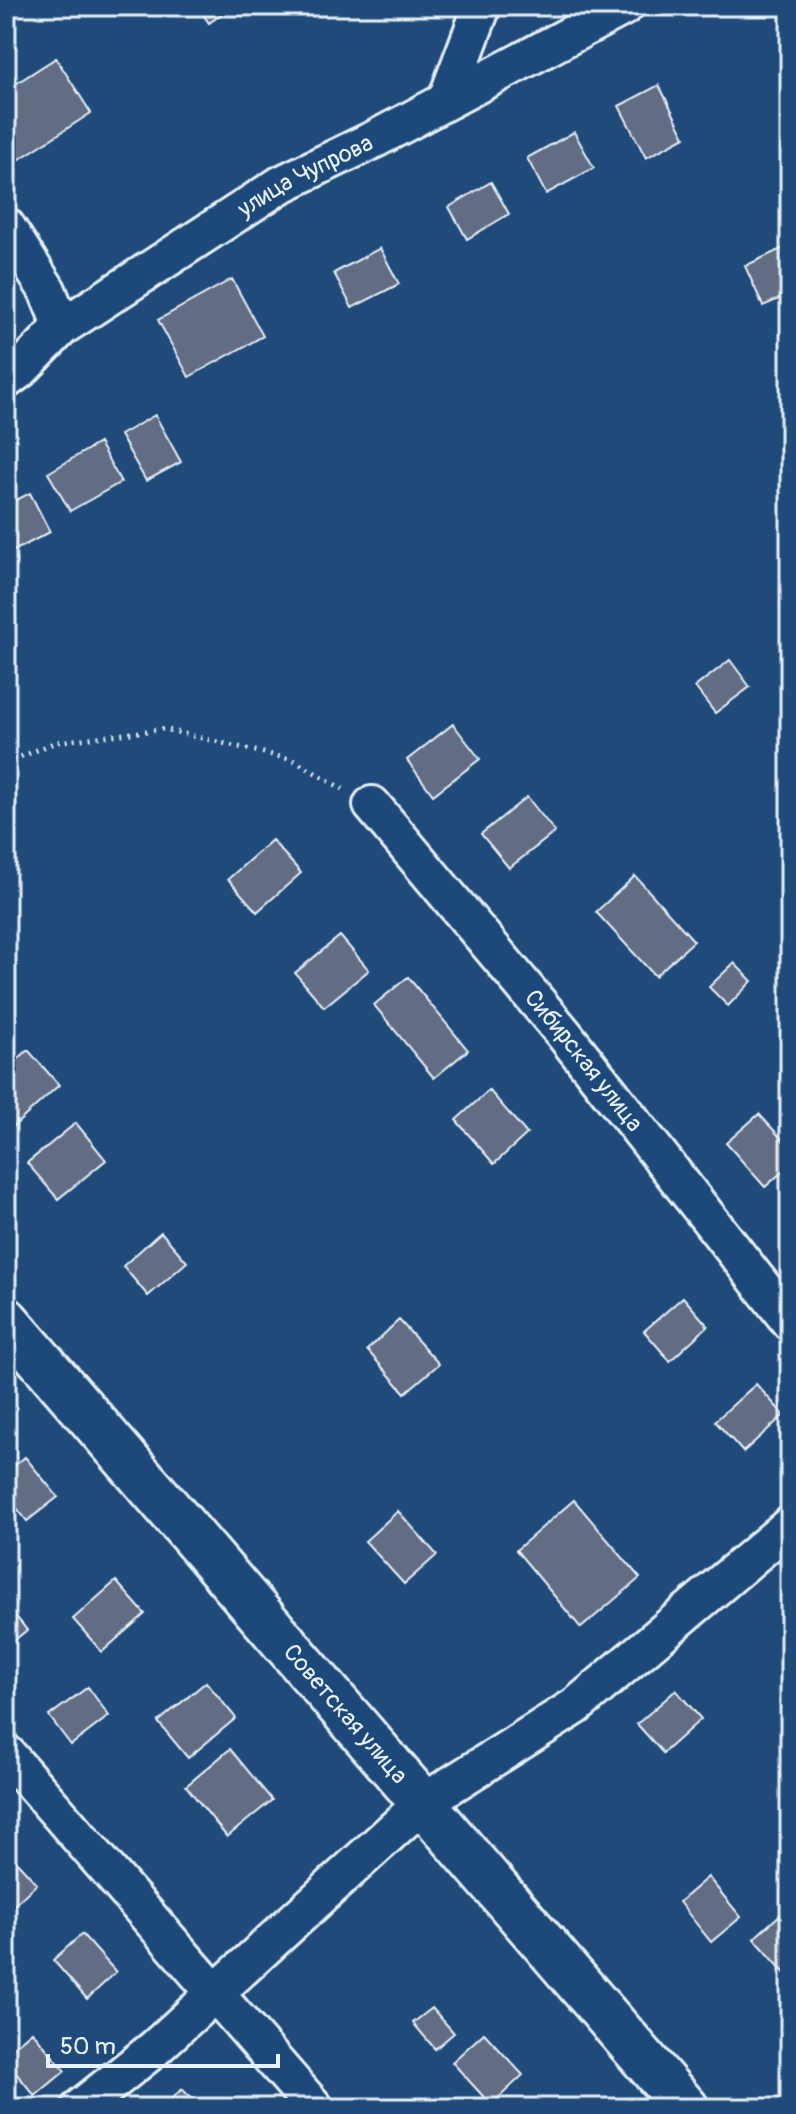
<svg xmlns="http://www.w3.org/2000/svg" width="796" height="2114" font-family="Pangolin,sans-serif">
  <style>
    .building { fill: #626c82; stroke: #e8f1f8; stroke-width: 2 }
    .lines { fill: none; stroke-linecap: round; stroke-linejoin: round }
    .minor-casing { stroke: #e8f1f8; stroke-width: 42 }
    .major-casing { stroke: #e8f1f8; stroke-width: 50 }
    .path { stroke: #e8f1f8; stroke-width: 5; stroke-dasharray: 2 6; stroke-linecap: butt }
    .minor { stroke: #1f4a7a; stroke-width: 36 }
    .major { stroke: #1f4a7a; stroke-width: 44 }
    .labels { text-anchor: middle; stroke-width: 8; stroke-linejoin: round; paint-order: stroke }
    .street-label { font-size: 24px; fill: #e8f1f8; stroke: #1f4a7a }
  </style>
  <rect width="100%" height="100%" fill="#1f4a7a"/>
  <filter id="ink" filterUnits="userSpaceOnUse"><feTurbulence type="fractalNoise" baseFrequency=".0125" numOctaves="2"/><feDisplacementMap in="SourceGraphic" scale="16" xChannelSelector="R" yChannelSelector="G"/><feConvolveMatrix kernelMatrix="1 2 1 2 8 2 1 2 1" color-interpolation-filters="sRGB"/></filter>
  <g filter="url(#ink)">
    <path class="building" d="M197,6H233L209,23Z
      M56,58L91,113L6,168V90Z
      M659,85L685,137L646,158L619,106Z
      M574,132L594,168L546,194L527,158Z
      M491,182L509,214L467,239L449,207Z
      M790,245V294L763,306L745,266Z
      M380,248L399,284L352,308L334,273Z
      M232,279L263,336L189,377L158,320Z
      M155,415L181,462L146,481L120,435Z
      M99,443L121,482L70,511L48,473Z
      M30,493L50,532L6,555V505Z
      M730,660L750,687L715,713L695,687Z
      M453,724L480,759L433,795L407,760Z
      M527,797L555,832L509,868L481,834Z
      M272,840L301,873L257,912L228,879Z
      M635,876L694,941L655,976L596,912Z
      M340,936L369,970L324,1007L295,973Z
      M734,963L752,981L728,1006L709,987Z
      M408,977L468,1050L434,1078L374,1005Z
      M28,1050L59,1085L13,1127L6,1118V1070Z
      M489,1090L527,1134L494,1164L456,1120Z
      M759,1114L790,1148V1165L765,1187L726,1143Z
      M76,1123L106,1160L58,1199L27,1163Z
      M161,1232L187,1262L148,1296L123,1266Z
      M683,1297L708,1326L670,1361L644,1331Z
      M399,1320L439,1364L405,1393L367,1350Z
      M756,1384L784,1415L743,1452L715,1421Z
      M25,1457L58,1497L27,1521L6,1494V1473Z
      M574,1500L640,1578L581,1628L516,1550Z
      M398,1511L437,1555L404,1584L365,1541Z
      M116,1581L145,1614L102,1652L73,1619Z
      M6,1604L27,1630L6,1647Z
      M206,1682L236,1718L188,1758L158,1722Z
      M88,1687L109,1716L71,1745L49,1716Z
      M676,1690L701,1719L663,1753L637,1724Z
      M230,1749L272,1800L227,1837L186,1786Z
      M6,1850L37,1884L6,1912Z
      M708,1877L741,1917L711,1942L679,1902Z
      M790,1906V1979L754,1938Z
      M82,1934L116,1972L87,1999L53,1960Z
      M432,2008L454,2033L435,2049L413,2023Z
      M32,2031L65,2071L35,2096L6,2061V2053Z
      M484,2033L523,2075L491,2105L452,2062Z
      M182,2089L201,2108H162Z"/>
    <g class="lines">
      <g class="minor-casing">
        <g id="minor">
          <path d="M447,99L482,6"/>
          <path d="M6,226L47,290L62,327"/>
          <path id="s1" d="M6,380L21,369L62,327L280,185L377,138L625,6"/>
          <path id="s2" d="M372,805L564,1034L790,1322"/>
          <path d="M6,1753L315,2108"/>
          <path d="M80,2108L155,2048L424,1802L576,1706L790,1525"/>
        </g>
      </g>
      <g class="major-casing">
        <g id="major">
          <path id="s3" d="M6,1320L686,2108"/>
        </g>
      </g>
      <path class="path" d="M6,763L56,742L164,729L293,760L343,789"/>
      <use href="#minor" class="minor"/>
      <use href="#major" class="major"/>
    </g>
  </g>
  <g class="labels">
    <g class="street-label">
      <text dy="8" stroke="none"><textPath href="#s1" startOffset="364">улица Чупрова</textPath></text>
      <text dy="8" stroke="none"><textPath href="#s2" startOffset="332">Сибирская улица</textPath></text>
      <text dy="8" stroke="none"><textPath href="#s3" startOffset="520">Советская улица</textPath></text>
    </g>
  </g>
  <rect width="796" height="2114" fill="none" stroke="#1f4a7a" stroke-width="32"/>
  <rect x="16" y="16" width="764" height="2082" fill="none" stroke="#e8f1f8" stroke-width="3" filter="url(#ink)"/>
  <path d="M48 2054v12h230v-12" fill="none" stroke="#e8f1f8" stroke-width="4"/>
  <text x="60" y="2054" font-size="24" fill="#e8f1f8" stroke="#1f4a7a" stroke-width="6" paint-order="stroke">50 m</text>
</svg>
